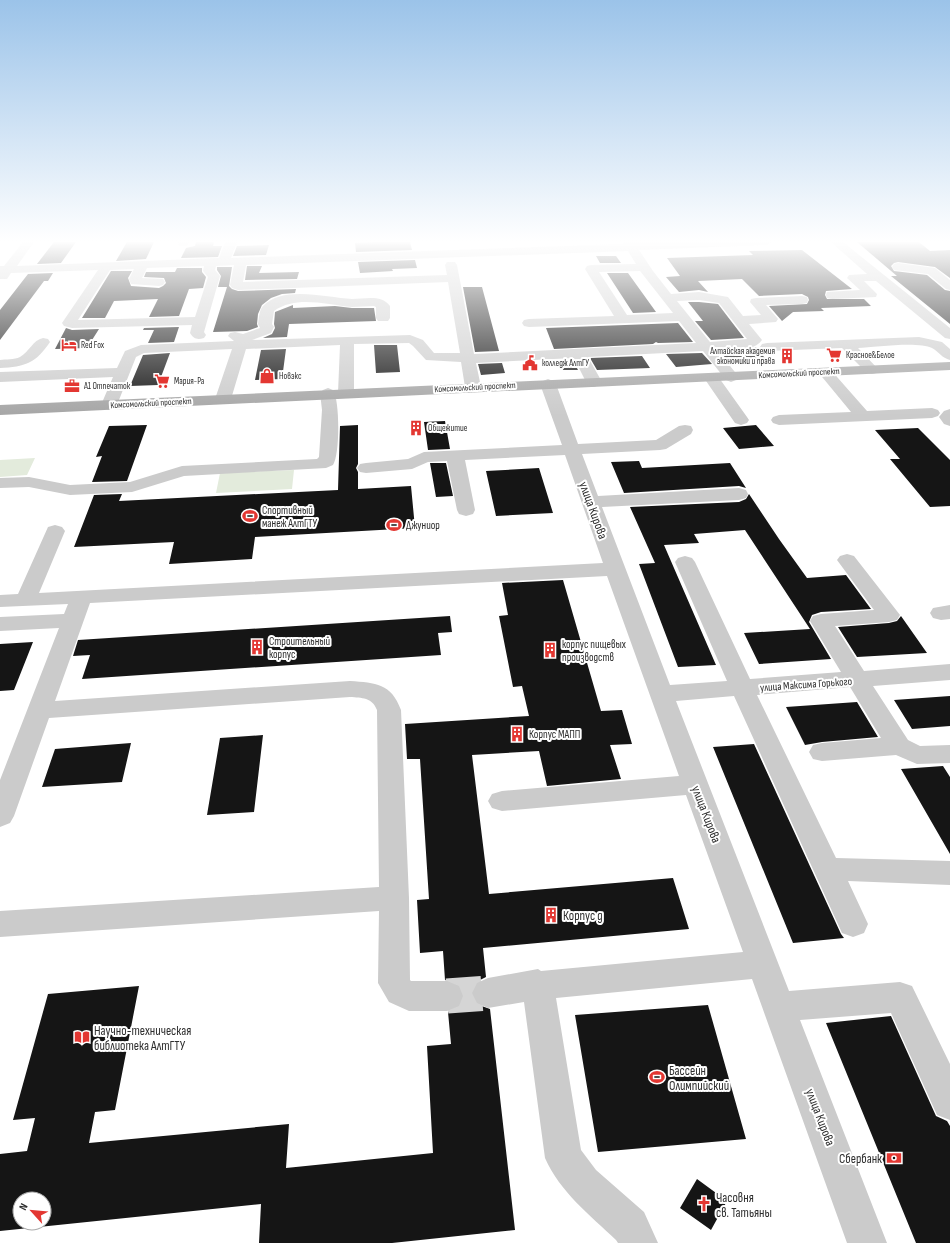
<svg xmlns="http://www.w3.org/2000/svg" width="950" height="1243" font-family="'Sofia Sans Condensed',sans-serif">
  <style>
    .green { fill: #e3ebdc }
    .building { fill: #151515; fill-rule: evenodd }
    .lines { fill: none; stroke-linecap: round; stroke-linejoin: round }
    .minor-tunnel { stroke: #d5d5d5; stroke-width: 35; stroke-dasharray: 35 18; stroke-linecap: butt }
    .minor { fill: #cbcbcb; fill-rule: evenodd }
    .major { fill: #a6a6a6; fill-rule: evenodd }
    .labels { text-anchor: middle; stroke-width: 4; stroke-linejoin: round; paint-order: stroke }
    .far-poi-label { font-size: 9px; fill: #2e2e2e; stroke: #fff; text-anchor: start }
    .far-street-label { font-size: 9px; fill: #2e2e2e; stroke: #fff }
    .poi-label { font-size: 11px; fill: #2e2e2e; stroke: #fff; text-anchor: start }
    .street-label { font-size: 11px; fill: #2e2e2e; stroke: #fff }
    .near-street-label { font-size: 13px; fill: #2e2e2e; stroke: #fff }
    .near-poi-label { font-size: 13px; fill: #2e2e2e; stroke: #fff; text-anchor: start }
  </style>
  <rect width="100%" height="100%" fill="#fff"/>
  <path class="green" d="M35,458L27,475L0,477V460Z
    M294,470L292,489L216,493L220,473Z"/>
  <path class="building" d="M54,242H76L61,263L37,264Z
    M127,242H154L146,259L116,261Z
    M196,242H214L213,246H222L218,257L181,258L186,248L195,246Z
    M374,242H410L412,250L356,252L355,243Z
    M857,242H919L930,251L950,250V278L935,267L898,262L894,263L891,266L894,271L927,275L945,290L950,291V324L891,276H897Z
    M269,245L266,255L233,256L237,246Z
    M802,250L852,289L826,291L825,295L827,299H864L871,306L821,308L824,311L793,312L782,321L769,306L807,304L809,300L808,297L802,294L759,296L742,279L698,281L708,292L699,290L679,292L666,277L680,276L667,258L753,255L749,251Z
    M596,256H616L621,263H600Z
    M415,260L417,268L392,269L393,271L360,273L358,262Z
    M247,266H262L259,273L299,272L297,279L245,280Z
    M217,267H232L229,286L232,289L238,291L296,289L295,293L282,294L271,298L262,305L258,314L257,324L258,327L247,331L213,332L227,287H218L221,276L217,270Z
    M177,268H202V272L206,277L203,288L189,289L179,316L149,317L158,299L114,301L105,318H82L111,271H132L128,278L131,286L159,288L163,286L166,283L164,278L144,277L146,272H175Z
    M53,273L48,281H44L0,340V310L28,274Z
    M607,273H628L656,312L633,313Z
    M463,287H482L499,351L475,352Z
    M688,302H699L718,304L744,338L711,340L695,321H703Z
    M293,305V308L335,306L352,308H374L376,321L289,324L287,337L263,338L272,334L275,328L274,324L275,312Z
    M678,323L693,342L658,343L656,342L653,344L554,349L546,328Z
    M179,327L174,342L148,343L154,330H143L144,328Z
    M66,328L72,330L99,329L87,348L55,349Z
    M374,345H397L400,372L376,373Z
    M756,347L768,362L730,364L720,351H741Z
    M286,349L282,379L255,380L261,350Z
    M170,353L158,385L130,386L143,355Z
    M702,353L712,364L676,367L666,354Z
    M642,356L650,368L597,370L590,358Z
    M559,360H573L578,370H563Z
    M502,363L505,373L481,375L478,364Z
    M445,421L450,449L428,450L424,422Z
    M147,425L127,481L92,482L102,456L96,457L109,426Z
    M358,425V464L356,468L358,472V489L411,486L415,528L255,537L252,559L169,564L174,542L74,547L94,495L122,494L119,501L338,490L340,426Z
    M756,425L774,446L739,449L723,428Z
    M918,428L950,460V506L930,507L890,459H900L875,430Z
    M639,461L642,468L730,463L746,488L739,486L624,493L611,462Z
    M430,463H446L453,496L436,497Z
    M539,468L553,513L496,516L486,471Z
    M749,494L779,539L807,578L846,575L871,609L821,612L812,615L809,622L831,659L759,664L744,633L810,629L745,530L694,534L699,543L664,545L716,665L678,667L639,564L655,563L630,507L739,502L746,499Z
    M563,580L601,711L622,710L632,744L610,745L621,779L547,786L539,751L472,755L489,894L673,878L689,929L483,948L486,977L476,982L471,994L476,1004L490,1009L515,1230L392,1243H259L261,1204L0,1231V1154L27,1151L35,1118L13,1120L48,994L139,986L115,1110L95,1112L89,1143L289,1124L286,1168L433,1153L427,1046L451,1044L448,1012L460,1007L464,995L460,985L445,980L443,951L420,953L417,900L429,899L420,759H407L405,724L529,716L522,686L513,687L499,616L508,615L502,583ZM20,1199H44V1223H20Z
    M450,616L452,632L438,633L441,655L82,679L90,655L73,656L78,640Z
    M901,616L927,653L857,657L838,627L889,623L897,621Z
    M33,642L14,690L0,691V644Z
    M950,696V726L912,729L894,700Z
    M857,702L878,737L822,742L805,745L786,707Z
    M263,735L254,812L207,815L220,738Z
    M131,743L122,782L42,787L55,749Z
    M754,744L841,934L844,938L793,943L713,747Z
    M943,766L950,777V854L901,769Z
    M708,1005L746,1139L598,1152L575,1015Z
    M891,1016L936,1116L947,1121L950,1126V1243H916L826,1023Z
    M697,1179L727,1201L711,1230L680,1208Z"/>
  <g class="lines">
    <path class="minor-tunnel" d="M447,996L488,993"/>
    <path class="minor" d="M23,242H34L17,266L219,258L225,242H237L231,258L623,244V242H772L767,245L639,250L653,271L671,294L699,292L728,297L743,316L761,315L750,302L751,299L756,298L802,296L807,297L808,300L807,303L802,304L766,305L778,319L776,322L749,324L762,340C753,353 731,349 717,350L739,377L736,380L731,382L726,380L703,351L588,357L602,382L599,385L594,387L589,385L586,382L574,358L476,363L481,387L478,390L473,392L468,390L465,387L461,362L426,360L413,346L409,343L354,344V393L351,396L346,398L341,396L338,393L340,345L246,349L231,399L229,402L223,404L217,402L215,399L232,349L144,353L136,357L117,405L115,408L109,410L103,408L101,405L113,377L0,382V372L117,368L125,351L141,345L234,341L228,336L230,333L235,332L243,334L260,328L258,324C259,319 259,310 263,306C284,285 327,298 352,299C365,299 381,294 390,306V318L388,321H378L376,318V307L374,306C366,306 359,307 352,307C326,305 297,295 274,311L272,324L274,327L271,333L252,340L410,335L423,340L434,353H460L448,282L238,290L232,288L230,285L234,265L216,266L215,270L220,276L204,332L206,335L204,338C197,340 194,339 190,333L192,325L72,328L64,326L62,323L98,270L11,273L7,279H0V266H4ZM628,251L636,264L591,265L587,266L585,269L614,316L529,319L524,320L522,323L524,326L529,327L679,321L696,343L474,354L457,265L455,262H447L445,265L447,275L243,282L246,265ZM204,266L203,271L208,277L195,317L78,320L110,270L134,269L129,279L131,284L159,286L163,285L165,282L163,279L142,278L147,268ZM640,271L644,276L673,313L627,315L599,272ZM699,300L719,303L747,339L710,342L677,301Z
      M178,242H189L187,246H179Z
      M831,242H843L950,328V339L945,338L876,281H864L877,294L876,297L832,299L827,298L826,295L827,292L860,290L847,278L849,275L867,274Z
      M898,263L935,268L950,280V290L946,289L928,274L894,270L892,267L894,264Z
      M919,337L942,342L950,349V360C942,358 939,352 932,348C919,341 874,347 858,348L879,370L877,373L872,374L867,373L842,348L767,351L762,350L760,347L762,344L767,343Z
      M43,338L48,339L50,342C36,363 25,367 0,368V360C6,359 14,360 20,357C29,352 33,340 43,338Z
      M825,368L830,369L867,411L932,408L938,410L940,413L938,416L932,418L779,425L773,423L771,420L773,417L779,415L851,412L818,372L820,369Z
      M712,373L717,375L747,417L749,420L747,423L741,425L735,423L704,378L707,375Z
      M548,379L553,381L556,384L578,444L656,440L679,426L685,425L691,426L693,430L691,434L666,449L660,450L582,454L598,496L739,488L746,490L748,494L746,498L739,500L602,507L670,685L727,681L675,562L678,558L685,556L692,558L695,562L750,679L841,672L810,621L813,616L821,614L874,610L837,560L840,556L847,554L854,556L900,615L897,620L889,622L835,626L864,671L950,664V680L873,686L908,740L920,746L950,745V763L917,764L896,755L822,761L813,759L809,752L813,745L822,743L881,738L850,687L757,695L836,858L950,861V885L848,881L868,924L864,933L853,937L842,933L734,696L676,701L789,991L900,982L912,986L950,1064V1120L937,1115L891,1013L800,1020L887,1243H847L752,979L556,998L581,1150L596,1170L644,1212L658,1243H618L616,1240C590,1215 560,1192 545,1158L524,1002L488,1008L477,1003L472,993L477,983L488,978L538,969L541,971L743,952L686,795L502,811L492,808L488,801L492,794L502,791L679,776L607,576L90,603L55,701L350,681C376,683 391,683 401,710L409,898L410,980L411,981H447L459,986L463,996L459,1006L447,1011H409L389,1002L378,983L379,911L0,937V911L379,887L377,710C372,697 362,698 350,697L49,718L14,816L10,823L0,827V780L59,628L0,631V617L64,614L68,604L0,607V595L18,594L48,527L55,525L62,527L65,531L39,593L603,563L565,455L465,460L475,510L473,514L466,516L459,514L457,510L447,461L428,462L412,469L366,473L360,472L357,468L360,464L366,463L408,459L424,452L562,445L540,384L543,381Z
      M328,388L333,390C340,400 340,455 333,465L326,468L184,476L132,492L70,495L29,487L0,488V478L29,477L70,485L130,482L182,466L317,459L319,457L322,410L320,393L323,390Z
      M950,409V426L944,424L939,417L944,411Z
      M950,605V619L941,620L933,618L930,613L933,608Z"/>
    <path class="major" d="M950,362V370L0,415V405Z"/>
  </g>
  <linearGradient id="sky" x2="0" y2="1"><stop stop-color="#9bc3e9"/><stop offset="0.58" stop-color="#fff"/><stop offset="1" stop-color="#fff" stop-opacity="0"/></linearGradient>
  <rect width="950" height="416" fill="url(#sky)"/>
  <defs>
    <g id="hotel-bare" transform="scale(1.2)"><path d="M-6-4.5h1.5V1H6V5H4.5V3h-9V5H-6ZM-4 0a1.8 1.8 0 1 1 3.6 0ZM.5 0V-2.5h3Q6-2.5 6 0Z" fill="#e33732" stroke="#fff" stroke-width="2.5" paint-order="stroke"/></g>
    <g id="supermarket-bare" transform="scale(1.2)"><path d="M-6-5.5h2.5l.6 2H6L4.5 2H-2.5L-4.4-4H-6ZM-1.5 3.2a1.3 1.3 0 1 0 .1 0ZM3 3.2a1.3 1.3 0 1 0 .1 0Z" fill="#e33732" stroke="#fff" stroke-width="2.5" paint-order="stroke"/></g>
    <g id="building-bare" transform="scale(1.2)"><path d="M-4-6H4V6H1V3H-1V6H-4ZM-2.5-4.3h1.7v1.8h-1.7ZM.8-4.3h1.7v1.8H.8ZM-2.5-1h1.7V.8h-1.7ZM.8-1h1.7V.8H.8Z" fill="#e33732" stroke="#fff" stroke-width="2.5" paint-order="stroke"/></g>
    <g id="civic-bare" transform="scale(1.2)"><path d="M-.6-6.5H3V-4.5H.6V-3L4-1V1h2V6H-6V1h2V-1L-.6-3ZM-1.2 2.5V6h2.4V2.5Z" fill="#e33732" stroke="#fff" stroke-width="2.5" paint-order="stroke"/></g>
    <g id="shop-bare" transform="scale(1.2)"><path d="M-5-2.5h2.3a2.7 3.5 0 0 1 5.4 0H5L5.5 6h-11ZM-1.5-2.5h3a1.5 2.3 0 0 0-3 0Z" fill="#e33732" stroke="#fff" stroke-width="2.5" paint-order="stroke"/></g>
    <g id="office-bare" transform="scale(1.2)"><path d="M-6-3h4V-5.5h4V-3h4V5H-6ZM-1-4.5V-3h2v-1.5ZM-6 0V1H6V0Z" fill="#e33732" stroke="#fff" stroke-width="2.5" paint-order="stroke"/></g>
    <g id="stadium-bare" transform="scale(1.2)"><path d="M0-5a6.5 5 0 1 0 0 10a6.5 5 0 1 0 0-10ZM-3.5-1.8h7v3.6h-7Z" fill="#e33732" stroke="#fff" stroke-width="2.5" paint-order="stroke"/></g>
    <g id="library-bare" transform="scale(1.2)"><path d="M-6-4Q-3-5.5-.7-3.5V5Q-3 3-6 4ZM6-4Q3-5.5 .7-3.5V5Q3 3 6 4Z" fill="#e33732" stroke="#fff" stroke-width="2.5" paint-order="stroke"/></g>
    <g id="bank-bare" transform="scale(1.2)"><path d="M-6-4H6V4H-6ZM0-2.3a2.3 2.3 0 1 0 0 4.6a2.3 2.3 0 1 0 0-4.6Z" fill="#e33732" stroke="#fff" stroke-width="2.5" paint-order="stroke"/></g>
    <g id="church-bare" transform="scale(1.2)"><path d="M-1.2-6h2.4v3.5h3.3v2.4h-3.3V6h-2.4V-.1h-3.3v-2.4h3.3Z" fill="#e33732" stroke="#fff" stroke-width="2.5" paint-order="stroke"/></g>
  </defs>
  <g fill-rule="evenodd">
    <use href="#hotel-bare" x="69" y="345"/>
    <use href="#supermarket-bare" x="834" y="355"/>
    <use href="#building-bare" x="787" y="356"/>
    <use href="#civic-bare" x="530" y="363"/>
    <use href="#shop-bare" x="267" y="376"/>
    <use href="#supermarket-bare" x="162" y="381"/>
    <use href="#office-bare" x="72" y="386"/>
    <use href="#building-bare" x="416" y="428"/>
    <use href="#stadium-bare" x="250" y="516"/>
    <use href="#stadium-bare" x="394" y="525"/>
    <use href="#building-bare" x="257" y="647"/>
    <use href="#building-bare" x="550" y="650"/>
    <use href="#building-bare" x="517" y="734"/>
    <use href="#building-bare" x="551" y="915"/>
    <use href="#library-bare" x="82" y="1037"/>
    <use href="#stadium-bare" x="657" y="1077"/>
    <use href="#bank-bare" x="894" y="1158"/>
    <use href="#church-bare" x="704" y="1204"/>
  </g>
  <g class="labels">
    <g class="far-poi-label">
      <text x="81" y="348">Red Fox</text>
      <text x="775" y="354" text-anchor="end">Алтайская академия<tspan x="775" dy="10">экономики и права</tspan></text>
      <text x="846" y="358">Красное&amp;Белое</text>
      <text x="542" y="366">колледж АлтГУ</text>
      <text x="279" y="379">Новэкс</text>
      <text x="174" y="384">Мария-Ра</text>
      <text x="84" y="389">А1 Отпечаток</text>
      <text x="428" y="431">Общежитие</text>
    </g>
    <g class="far-street-label">
      <text transform="translate(799 373) rotate(-3)" y="3">Комсомольский проспект</text>
      <text transform="translate(475 387) rotate(-3)" y="3">Комсомольский проспект</text>
      <text transform="translate(151 403) rotate(-3)" y="3">Комсомольский проспект</text>
    </g>
    <g class="poi-label">
      <text x="262" y="514">Спортивный<tspan x="262" dy="13">манеж АлтГТУ</tspan></text>
      <text x="406" y="529">Джуниор</text>
      <text x="269" y="645">Строительный<tspan x="269" dy="13">корпус</tspan></text>
      <text x="562" y="648">корпус пищевых<tspan x="562" dy="13">производств</tspan></text>
      <text x="529" y="738">Корпус МАПП</text>
    </g>
    <g class="street-label">
      <text transform="translate(806 684) rotate(-4)" y="4">улица Максима Горького</text>
    </g>
    <g class="near-street-label">
      <text transform="translate(594 510) rotate(70)" y="5">улица Кирова</text>
      <text transform="translate(707 814) rotate(69)" y="5">улица Кирова</text>
      <text transform="translate(821 1117) rotate(69)" y="5">улица Кирова</text>
    </g>
    <g class="near-poi-label">
      <text x="563" y="920">Корпус д</text>
      <text x="94" y="1035">Научно-техническая<tspan x="94" dy="15">библиотека АлтГТУ</tspan></text>
      <text x="669" y="1075">Бассейн<tspan x="669" dy="15">Олимпийский</tspan></text>
      <text x="882" y="1163" text-anchor="end">Сбербанк</text>
      <text x="716" y="1202">Часовня<tspan x="716" dy="15">св. Татьяны</tspan></text>
    </g>
  </g>
  <g transform="translate(32 1211) rotate(297)"><circle r="19" fill="#ffffff" stroke="#ababab"/>
  <path d="M0-3L7 15L0 10L-7 15Z" fill="#e33732"/>
  <text y="-6" font-size="11" font-weight="bold" text-anchor="middle" fill="#2e2e2e">N</text>
  </g>
</svg>
